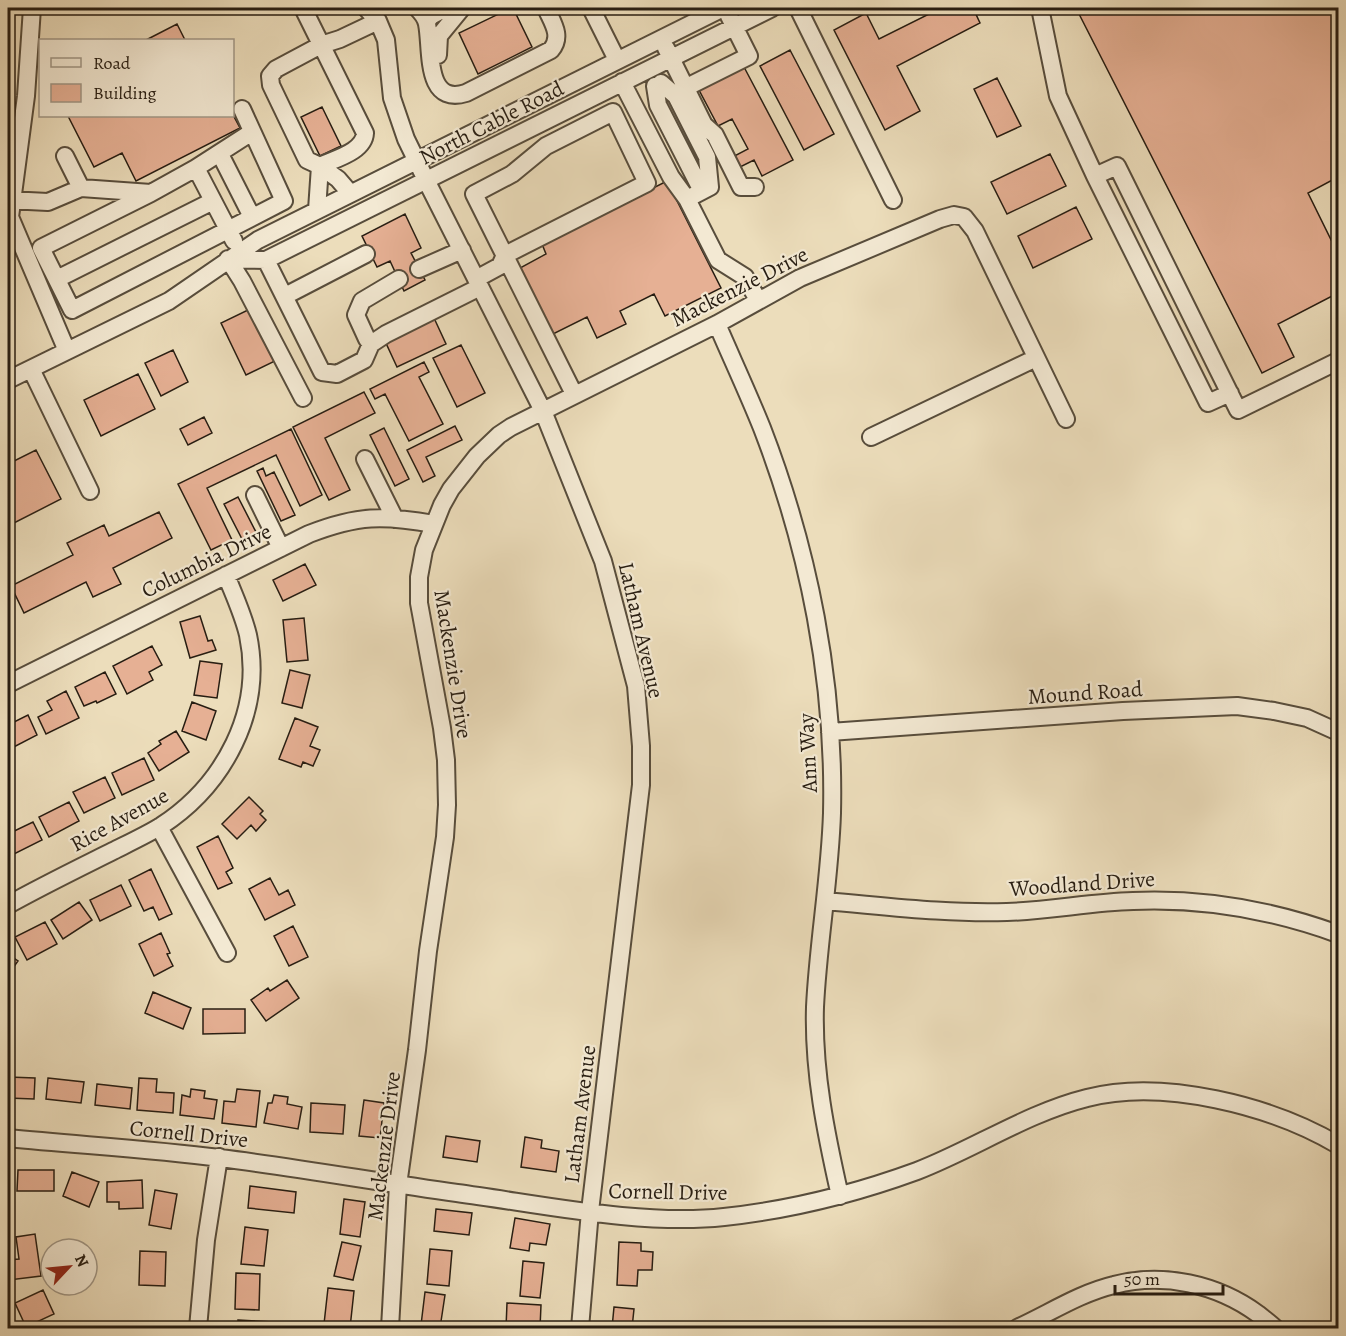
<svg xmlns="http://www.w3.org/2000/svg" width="1346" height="1336" font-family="Alegreya,serif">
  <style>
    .building { fill: #e6b094; stroke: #271d12; stroke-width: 1.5 }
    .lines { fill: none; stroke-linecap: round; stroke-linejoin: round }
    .minor-casing { stroke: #584d3c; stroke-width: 20 }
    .minor { stroke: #f3e9d3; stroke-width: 16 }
    .labels { text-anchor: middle; stroke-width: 4.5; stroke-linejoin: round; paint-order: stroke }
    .street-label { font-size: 22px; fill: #271d12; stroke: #f3e9d3 }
  </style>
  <rect width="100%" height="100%" fill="#ecddbb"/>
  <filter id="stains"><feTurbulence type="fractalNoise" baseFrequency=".00333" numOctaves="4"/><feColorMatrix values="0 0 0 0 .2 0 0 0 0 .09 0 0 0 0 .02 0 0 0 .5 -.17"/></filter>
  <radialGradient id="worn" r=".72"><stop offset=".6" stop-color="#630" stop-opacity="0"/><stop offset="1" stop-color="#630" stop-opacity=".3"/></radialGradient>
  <path class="building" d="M511,8H513L532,47L478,74L459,33Z
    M941,8H973L980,23L897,66L920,111L885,130L834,30L866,13L879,39Z
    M1076,8H1338V177L1308,193L1338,254V293L1278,324L1294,357L1262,373Z
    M177,24L185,40H146Z
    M790,50L834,134L804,150L760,66Z
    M744,67L793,160L762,176L754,160L726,174L721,163L748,149L732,119L718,126L699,90Z
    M997,78L1021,126L997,137L974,89Z
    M8,99L12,100L8,133Z
    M322,107L341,146L320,156L301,117Z
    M232,113L240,128L136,181L122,153L94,167L68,116H232Z
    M1050,154L1066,186L1007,214L991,182Z
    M667,181L721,288L665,316L654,294L620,311L626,324L597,338L587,317L553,334L520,268L546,254L542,244Z
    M1076,207L1092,239L1033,268L1018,236Z
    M405,214L421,248L411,253L425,280L404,291L390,261L377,267L362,236Z
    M250,309L275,361L246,375L221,323Z
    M434,318L446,344L397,367L385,341Z
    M461,345L485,393L457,407L433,358Z
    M173,350L188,382L161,396L145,363Z
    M424,362L429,372L419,377L443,424L409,441L385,394L375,399L370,389Z
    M138,374L155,409L101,436L84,400Z
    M364,392L375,413L325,438L350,490L329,500L293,427Z
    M204,417L212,433L188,445L180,429Z
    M455,426L462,440L426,457L435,476L423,482L407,450Z
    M384,428L409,479L395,486L370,435Z
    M291,429L322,495L300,506L276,455L207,488L232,540L211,550L178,484Z
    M36,450L61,499L8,526V464Z
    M263,468L266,476L274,472L295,515L281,521L257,471Z
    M238,497L257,534L243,541L224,504Z
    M159,512L172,538L113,568L121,584L93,597L86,582L24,613L11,586L73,555L67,543L104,525L109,536Z
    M305,564L316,585L283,601L273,580Z
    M200,616L208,641L212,640L216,650L190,658L180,622Z
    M304,618L308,660L287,662L283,620Z
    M8,626L14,640L8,643Z
    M152,646L162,665L149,672L153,680L127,694L113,666Z
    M200,661L222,664L217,698L194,695Z
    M290,670L310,675L302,708L282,703Z
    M105,672L116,694L97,703L96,701L84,706L75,687Z
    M66,691L79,718L46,734L38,717L52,710L47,701Z
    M192,702L216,711L206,740L182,731Z
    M28,715L37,735L8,750V725Z
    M295,718L318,727L310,746L320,750L313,766L303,762L301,767L279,759Z
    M176,731L189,752L159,771L148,753L161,744L159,741Z
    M144,758L154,780L122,795L112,773Z
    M105,777L115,798L84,813L73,792Z
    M249,797L263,811L260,814L266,820L256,831L251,825L237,839L222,824Z
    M69,802L79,821L49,837L39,817Z
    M33,822L42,840L12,855L8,846V834Z
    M218,836L233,868L226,872L232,883L218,889L197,847Z
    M151,869L172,914L159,920L153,907L144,911L129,880Z
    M270,878L279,895L288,890L295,905L265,920L249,889Z
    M121,885L131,906L100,921L90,900Z
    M79,902L92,920L63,939L51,920Z
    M45,922L57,944L27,960L15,937Z
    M293,926L308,957L289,966L274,936Z
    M161,933L170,953L167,954L173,966L154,976L139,944Z
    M8,954L18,961L8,975Z
    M287,980L299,998L266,1021L251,1000L268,988L270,991Z
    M153,992L191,1008L183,1029L145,1013Z
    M203,1009H245V1033L203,1034Z
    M8,1077L35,1078L34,1099L8,1098Z
    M48,1078L84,1082L81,1103L46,1099Z
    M139,1078L157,1079L156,1092L174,1093L173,1113L137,1110Z
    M97,1084L132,1088L130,1109L95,1105Z
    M191,1089L205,1091L204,1098L217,1100L214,1119L180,1115L182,1095L190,1097Z
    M237,1089L260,1091L256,1127L222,1123L224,1101L235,1102Z
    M274,1095L288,1097L287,1104L302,1107L298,1129L264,1123L268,1103H272Z
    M364,1100L384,1103L380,1138L359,1136Z
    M311,1103L345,1105L343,1134L310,1132Z
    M446,1136L480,1141L477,1162L443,1157Z
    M525,1137L542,1140L541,1148L559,1151L556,1172L521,1167Z
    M18,1170H54V1191H17Z
    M72,1172L99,1182L89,1207L63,1196Z
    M142,1180L143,1208L119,1209V1202H107V1182Z
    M250,1186L296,1192L294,1213L248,1208Z
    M155,1190L177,1194L171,1229L149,1225Z
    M344,1199L365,1202L360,1237L340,1234Z
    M436,1209L472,1213L469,1235L434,1231Z
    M515,1218L550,1224L546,1245L530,1243L529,1251L510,1248Z
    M245,1227L268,1230L264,1266L241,1264Z
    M35,1234L41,1276L9,1280L8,1260L19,1259L16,1237Z
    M342,1242L361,1246L353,1280L334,1276Z
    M619,1242L641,1243V1251L653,1252L652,1270H638L637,1286L617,1285Z
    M430,1249L452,1251L449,1286L427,1284Z
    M140,1251L166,1252L165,1286L139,1285Z
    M523,1261L544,1263L540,1298L520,1296Z
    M236,1273L260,1274L259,1310L235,1309Z
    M328,1288L354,1291L350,1328L324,1324Z
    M43,1290L54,1314L26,1327L15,1303Z
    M425,1292L445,1295L440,1328L421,1325Z
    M507,1303L541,1305L540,1328H506Z
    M614,1307L634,1309L632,1328H612Z
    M238,1320L273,1322V1328H238Z"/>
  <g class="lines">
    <g class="minor-casing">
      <path id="minor" d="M32,8L26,96L10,217L67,351
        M303,8L365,133C364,152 334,159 320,166
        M366,8L378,21L386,40L392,98L406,139L426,180L543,411L603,561L636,686L641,746V785L590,1211L580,1328
        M417,8C421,12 426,18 427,24C432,48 424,106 466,93L551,50C563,36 552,22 546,8
        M591,8L617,60
        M798,8L893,200
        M1040,8L1058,96L1095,176L1208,403L1230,393
        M427,21L431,16L446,8
        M666,48L704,125L715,135L741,187H755
        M438,55L439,36L462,8
        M622,82L671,177L687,199L718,260L745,277L758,300
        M661,83L676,96L707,157L710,187L687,199
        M655,86L658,105L702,191
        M685,88L749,56L729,16
        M220,154L252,217
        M65,156L81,188
        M196,168L252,132
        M1095,176L1117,166L1238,410L1338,361
        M151,193L41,248L72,310L284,201L242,109
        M350,193L338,179L320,166L307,160L271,85L270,76L276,69L321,45L340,39L378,21
        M8,200L48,202L81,188L151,193L196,168L234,241
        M317,210L320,166
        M228,259L266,260L772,8
        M228,259L242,281L303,398
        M266,260L322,372L337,374L364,360L371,344L386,334L480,287
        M419,269L462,250
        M57,279L213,201
        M476,279L500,266L505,255L647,183L613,112L546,146L512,174L474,194L574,394
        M285,296L366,254
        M717,324C732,359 748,393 762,428C809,550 835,682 832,813C830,878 818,943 815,1007C813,1071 826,1134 840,1196
        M371,344L367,339L356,315L362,301L399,279
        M31,369L90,491
        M8,380L169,301L258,240L723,8
        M871,437L1036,358
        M365,459L395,519
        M255,495L281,548
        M8,684L309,534C358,515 383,515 434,524
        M830,732L1123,711L1237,706L1274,711L1307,718L1338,732
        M159,827L227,953
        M825,901C885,906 946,914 1007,912C1049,911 1091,902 1133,901C1204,898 1272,910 1338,934
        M8,905C42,886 77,869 113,851C129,843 146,835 161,826C224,785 264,711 248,635C243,614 234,595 226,575
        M8,1138C78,1145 149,1149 220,1158C299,1168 378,1182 457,1193C540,1204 641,1226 724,1217C790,1210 854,1194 917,1171C974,1149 1027,1113 1087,1098C1163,1078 1272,1106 1338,1145
        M198,1328L206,1240L219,1157
        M390,1328L398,1185L417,1050L428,951L445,837L447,805L446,760L442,728L419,603V577L424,550L442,505L451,489L477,456L499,435L511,427L717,324L800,278L940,219L954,215L964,217L975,231L1066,419
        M1017,1328C1048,1314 1080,1293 1114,1285C1163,1272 1217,1284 1258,1314C1264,1319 1270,1323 1275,1328"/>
    </g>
    <use href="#minor" class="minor"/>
  </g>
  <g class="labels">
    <g class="street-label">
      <text transform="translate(491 122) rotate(-27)" y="8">North Cable Road</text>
      <text transform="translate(739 286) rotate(-27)" y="8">Mackenzie Drive</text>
      <text transform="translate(206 560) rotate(-26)" y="8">Columbia Drive</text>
      <text transform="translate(642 630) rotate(77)" y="8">Latham Avenue</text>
      <text transform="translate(454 664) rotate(81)" y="8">Mackenzie Drive</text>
      <text transform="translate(1085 692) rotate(-4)" y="8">Mound Road</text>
      <text transform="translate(807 753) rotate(-93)" y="8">Ann Way</text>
      <text transform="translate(119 819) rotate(-29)" y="8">Rice Avenue</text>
      <text transform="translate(1082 883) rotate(-4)" y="8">Woodland Drive</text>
      <text transform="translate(579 1114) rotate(-83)" y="8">Latham Avenue</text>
      <text transform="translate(189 1133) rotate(6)" y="8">Cornell Drive</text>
      <text transform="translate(383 1146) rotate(-83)" y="8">Mackenzie Drive</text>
      <text transform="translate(668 1191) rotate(1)" y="8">Cornell Drive</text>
    </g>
  </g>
  <rect width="1346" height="1336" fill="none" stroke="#ecddbb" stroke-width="30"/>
  <rect x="9" y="9" width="1328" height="1318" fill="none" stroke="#271d12" stroke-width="3"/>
  <rect x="15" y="15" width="1316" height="1306" fill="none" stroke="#271d12" stroke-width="1.5"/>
  <rect x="39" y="39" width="195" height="78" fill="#f3e9d3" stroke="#a19786" stroke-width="1.5"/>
  <rect x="51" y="58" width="30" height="9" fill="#f3e9d3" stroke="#a19786" stroke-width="1.5"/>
  <text x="93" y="69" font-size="18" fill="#271d12">Road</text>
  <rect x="51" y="84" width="30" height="18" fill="#e6b094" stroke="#a19786" stroke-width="1.5"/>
  <text x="93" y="99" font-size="18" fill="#271d12">Building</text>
  <g transform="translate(69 1267) rotate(64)"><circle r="28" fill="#f3e9d3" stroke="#a19786" stroke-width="1.5"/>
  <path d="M0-4.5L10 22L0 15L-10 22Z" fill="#8f2418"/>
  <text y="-9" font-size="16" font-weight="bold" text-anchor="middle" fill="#271d12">N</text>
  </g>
  <path d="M1115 1285v9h108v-9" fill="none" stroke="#271d12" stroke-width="3"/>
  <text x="1124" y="1285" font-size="18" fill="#271d12" stroke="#f3e9d3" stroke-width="4.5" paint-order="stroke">50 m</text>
  <rect width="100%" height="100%" filter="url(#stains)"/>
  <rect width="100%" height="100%" fill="url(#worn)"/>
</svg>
